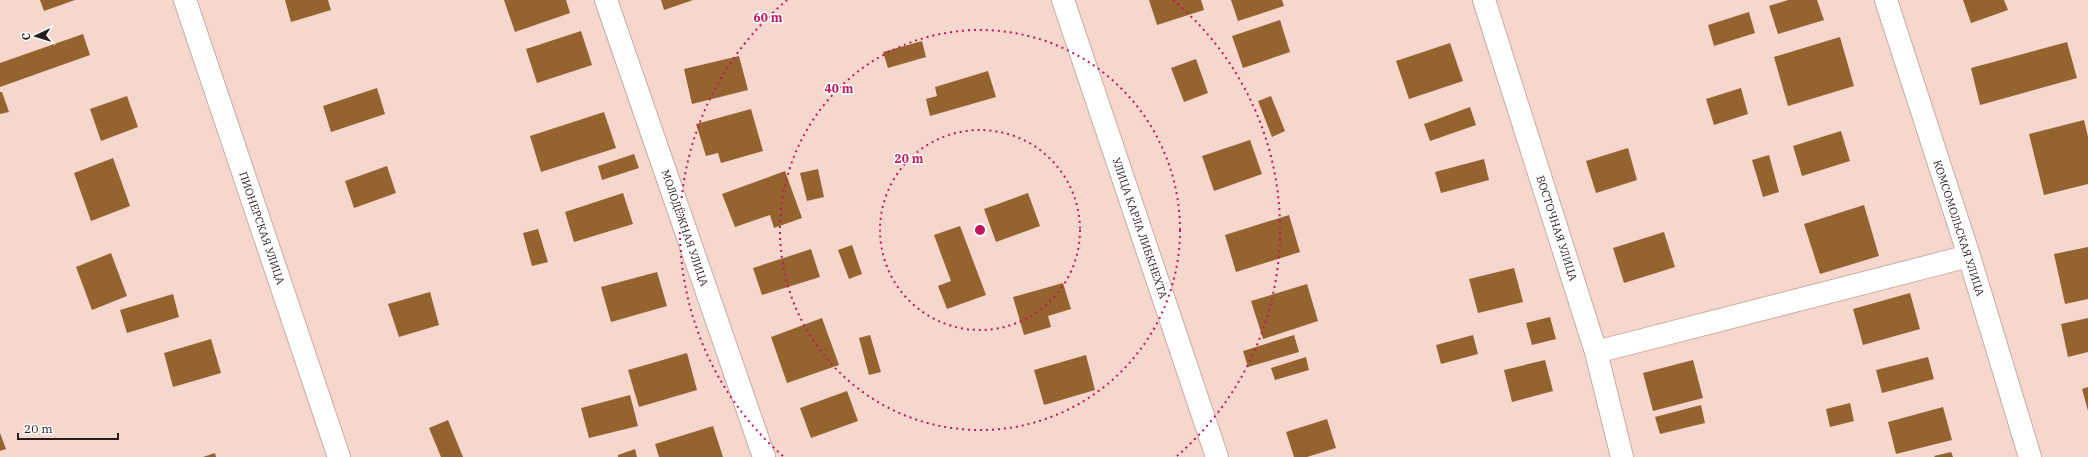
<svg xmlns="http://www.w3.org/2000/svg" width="2088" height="457" font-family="'IBM Plex Serif',serif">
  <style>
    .building { fill: #95632f }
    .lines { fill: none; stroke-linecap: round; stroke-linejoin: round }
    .minor-casing { stroke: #c8aba2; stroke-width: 24 }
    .minor { stroke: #fff; stroke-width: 22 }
    .ring { fill: none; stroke: #c2185b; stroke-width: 2; stroke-dasharray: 2 4 }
    .labels { text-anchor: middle; stroke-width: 3; stroke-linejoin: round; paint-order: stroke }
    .street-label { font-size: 11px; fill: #281d1a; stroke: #fff }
    .centre { fill: #c2185b; stroke: #fff; stroke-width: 2 }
    .ring-label { font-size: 12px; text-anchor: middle; font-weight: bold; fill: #c2185b; stroke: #fff; stroke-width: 3; stroke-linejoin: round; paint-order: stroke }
  </style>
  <rect width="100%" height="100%" fill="#f5d7cd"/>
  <path class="building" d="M40,0H75L44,11Z
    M285,0H328L331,10L291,22Z
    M504,0H566L570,13L515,32Z
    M661,0H693L664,10Z
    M1149,0H1201L1204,10L1157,25Z
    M1231,0H1282L1284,6L1238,21Z
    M1788,0H1817L1824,20L1778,34L1769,6Z
    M1963,0H2004L2008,10L1971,23Z
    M1749,12L1755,33L1714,46L1708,25Z
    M1280,20L1290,52L1243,68L1232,36Z
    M581,31L592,65L537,83L526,49Z
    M83,34L90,55L0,87V63Z
    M1840,37L1854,86L1788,106L1774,57Z
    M922,41L926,57L888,68L883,52Z
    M2067,42L2077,78L1980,105L1971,68Z
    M1450,43L1463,81L1409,99L1396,61Z
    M739,56L748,90L692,104L684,69Z
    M1196,59L1208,93L1184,102L1171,68Z
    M988,71L996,97L930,116L926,99L937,96L935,87Z
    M377,88L385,114L331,132L323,106Z
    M1741,88L1748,114L1714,125L1706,99Z
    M0,92H2L9,112L0,114Z
    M127,96L138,127L101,141L90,109Z
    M1271,96L1285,131L1272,137L1258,101Z
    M1470,107L1476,125L1430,141L1424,124Z
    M751,109L763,151L721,163L718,153L706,156L696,124Z
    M604,112L616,148L541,172L530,136Z
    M2084,120L2088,137V184L2044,195L2029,134Z
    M1841,131L1850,161L1802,176L1793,146Z
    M1250,140L1262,174L1214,191L1202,156Z
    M1628,148L1637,180L1596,193L1586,161Z
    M634,154L639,168L602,180L598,166Z
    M1769,155L1779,192L1763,197L1752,160Z
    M113,158L130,206L91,221L74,173Z
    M1484,159L1489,180L1441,193L1435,172Z
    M387,166L396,193L354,208L345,181Z
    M818,169L824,197L807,201L800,173Z
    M785,171L802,218L774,228L770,215L735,227L722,194Z
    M623,193L633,224L574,242L565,212Z
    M1028,193L1040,226L996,242L984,209Z
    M1864,205L1879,256L1820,274L1804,224Z
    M1289,215L1300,252L1236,272L1225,235Z
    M960,226L986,295L947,309L938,286L951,281L934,235Z
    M538,229L548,262L532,266L523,233Z
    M1664,232L1675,267L1624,283L1613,248Z
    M852,245L862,274L849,279L838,250Z
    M2088,247V299L2065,304L2054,254Z
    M811,249L820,277L762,295L753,268Z
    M111,253L127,296L92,310L76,267Z
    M1514,268L1523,302L1478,313L1469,279Z
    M657,272L667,306L611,322L601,287Z
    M1063,283L1071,309L1048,316L1051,327L1024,335L1013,297Z
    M1307,284L1318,321L1263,339L1251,301Z
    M430,292L439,325L399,337L388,304Z
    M1910,293L1920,329L1863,345L1853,309Z
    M173,294L179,317L127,333L120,310Z
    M1550,317L1556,339L1532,345L1526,323Z
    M822,318L839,365L787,383L771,337Z
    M2088,318V352L2068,357L2061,324Z
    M870,335L881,372L869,375L859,338Z
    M1294,335L1299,352L1248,367L1243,351Z
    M1473,335L1478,354L1441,364L1436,345Z
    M211,339L221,373L173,387L164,353Z
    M687,353L697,390L639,407L628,370Z
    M1086,355L1095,390L1044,405L1034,370Z
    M1306,357L1309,370L1275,380L1271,368Z
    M1928,357L1934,379L1882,393L1876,370Z
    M1545,360L1553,391L1512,402L1504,370Z
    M1693,360L1703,398L1653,411L1643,373Z
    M2088,387V411L2082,389Z
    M847,391L858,421L811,438L800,408Z
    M630,395L638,426L589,438L581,408Z
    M1850,403L1854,421L1830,427L1826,409Z
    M1701,405L1705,423L1660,434L1655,417Z
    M1943,407L1952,440L1896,454L1888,422Z
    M1327,419L1336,448L1307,457H1294L1286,432Z
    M448,420L463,457H441L429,428Z
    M713,426L723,457H659L655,444Z
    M0,433L6,449L0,451Z
    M635,449L637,457H618V455Z
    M1951,452L1953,457H1935L1934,456Z
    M215,453L216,457H203Z"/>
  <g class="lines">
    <g class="minor-casing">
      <path id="minor" d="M185,0L339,457
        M606,0L764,457
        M1063,0L1217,457
        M1484,0L1596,352L1622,457
        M1886,0L1969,256L2030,457
        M1596,352L1969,256"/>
    </g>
    <use href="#minor" class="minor"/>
  </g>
  <g class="ring">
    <circle cx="980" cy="230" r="100"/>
    <circle cx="980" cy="230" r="200"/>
    <path d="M783 456A300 300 0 0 1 787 0M1173 0A300 300 0 0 1 1177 456"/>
  </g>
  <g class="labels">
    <g class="street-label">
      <text transform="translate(262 228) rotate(71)" y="4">ПИОНЕРСКАЯ УЛИЦА</text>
      <text transform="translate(685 228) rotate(71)" y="4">МОЛОДЁЖНАЯ УЛИЦА</text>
      <text transform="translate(1140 228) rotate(71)" y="4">УЛИЦА КАРЛА ЛИБКНЕХТА</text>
      <text transform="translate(1557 228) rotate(72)" y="4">ВОСТОЧНАЯ УЛИЦА</text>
      <text transform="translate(1959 228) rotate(72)" y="4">КОМСОМОЛЬСКАЯ УЛИЦА</text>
    </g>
  </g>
  <circle cx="980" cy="230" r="6" class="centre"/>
  <g class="ring-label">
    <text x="768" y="22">60 m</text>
    <text x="839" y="93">40 m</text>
    <text x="909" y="163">20 m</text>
  </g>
  <g transform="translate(36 36) rotate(266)" stroke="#ffffff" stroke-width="3" paint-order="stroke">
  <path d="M0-3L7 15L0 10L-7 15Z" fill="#281d1a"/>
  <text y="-6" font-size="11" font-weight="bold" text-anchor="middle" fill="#281d1a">С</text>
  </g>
  <path d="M18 433v6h100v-6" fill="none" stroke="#281d1a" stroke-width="2"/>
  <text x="24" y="433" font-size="12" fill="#281d1a" stroke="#ffffff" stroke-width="3" paint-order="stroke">20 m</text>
</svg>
